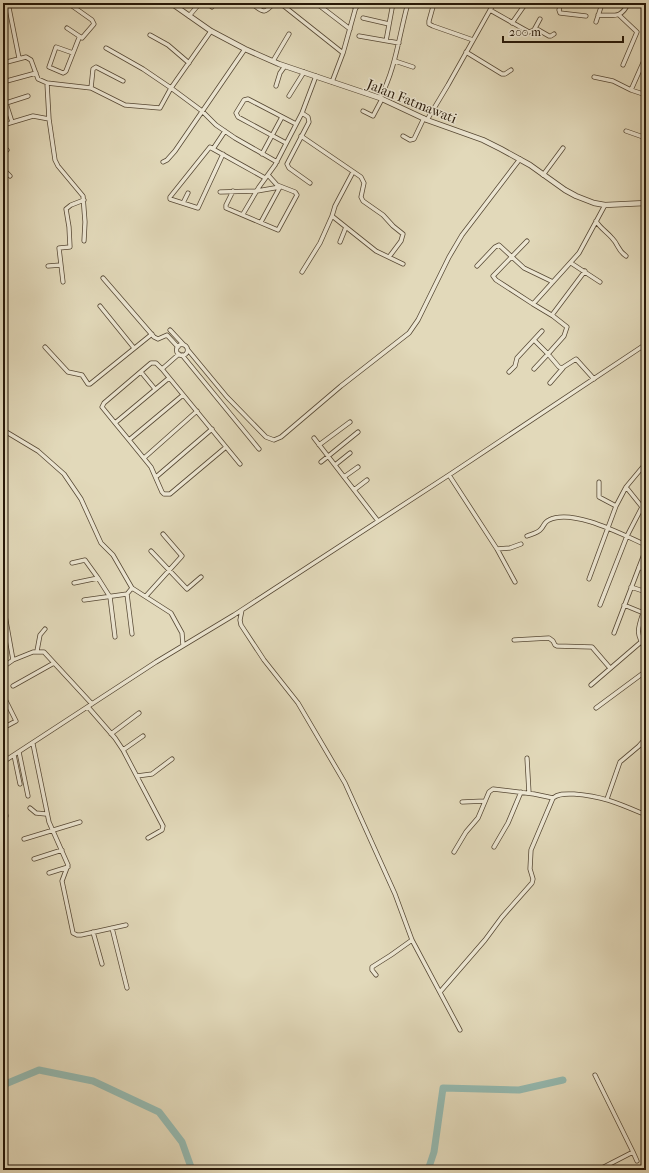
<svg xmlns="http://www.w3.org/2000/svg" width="649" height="1173" font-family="'IM FELL French Canon',serif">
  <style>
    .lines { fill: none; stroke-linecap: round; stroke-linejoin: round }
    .river { stroke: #95bab1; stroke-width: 7 }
    .minor-casing { stroke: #564834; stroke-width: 5 }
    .tertiary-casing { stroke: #564834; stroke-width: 6 }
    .minor { stroke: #ece6d2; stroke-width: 3.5 }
    .tertiary { stroke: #ece6d2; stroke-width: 4.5 }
    .labels { text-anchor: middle; stroke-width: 3; stroke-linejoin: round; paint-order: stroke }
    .street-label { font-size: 14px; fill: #271808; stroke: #ece6d2 }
  </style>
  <rect width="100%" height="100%" fill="#e2d9ba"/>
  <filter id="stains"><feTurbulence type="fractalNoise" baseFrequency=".005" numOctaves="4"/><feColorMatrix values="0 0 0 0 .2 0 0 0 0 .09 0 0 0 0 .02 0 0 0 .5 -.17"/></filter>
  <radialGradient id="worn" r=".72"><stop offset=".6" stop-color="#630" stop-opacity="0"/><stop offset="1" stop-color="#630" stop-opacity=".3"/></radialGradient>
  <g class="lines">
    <path class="river" d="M3,1085L39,1070L93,1081L159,1112L182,1142L192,1170
      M428,1170L434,1152L443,1088L519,1090L563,1080"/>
    <g class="minor-casing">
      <path id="minor" d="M8,3L19,58
        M207,3L212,7
        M251,3C263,12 264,15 274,3
        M280,3L343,53
        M316,3L350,29
        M350,3L356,8
        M383,3L392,5
        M434,3L429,21V24L433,26L473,40
        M561,3L559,10L560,13L586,16
        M642,3L646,7
        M490,10L529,32L534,30L540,19
        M598,15C613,15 622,19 628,3
        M619,15L637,32L623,65
        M189,16L200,3
        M363,18L389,24
        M596,22L601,7L604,3
        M512,23L526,3
        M67,28L82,38L94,24L92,20L68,3
        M535,28L549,36H551L554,34
        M150,35L168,45L189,63
        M359,36L399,43
        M386,41L393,3
        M106,48L143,69L171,88L202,111L216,125L235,138L277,162
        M466,52L502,74H505L511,70
        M73,53L56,47L49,67L63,73L65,72L66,71L79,38
        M646,56L631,90L646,95
        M273,61L289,34
        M395,61L413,67
        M3,63L26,57L31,60L38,79L47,83
        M594,77L613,81L631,90
        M123,81L96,67L93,69L91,88L125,105L160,108L171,88L211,31
        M3,82L36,73
        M332,82L343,53L357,3
        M276,86L280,73L285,66
        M3,94L12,122
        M289,96L304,72
        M380,98C396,68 399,35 408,3
        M3,104L28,96
        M363,111L373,116L382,99
        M302,113L308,117L309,122L287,164L289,168L310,183
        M427,120L448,85L494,3
        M3,125L33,116L49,119
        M626,131L646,138
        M301,136L361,177L364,183L361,197L363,201L383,215L393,226L403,234L401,241L389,257
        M403,136L410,140L414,139L424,118
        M286,143L238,117L236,113L244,100L248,99L296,124
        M213,149L265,178
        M3,154L7,150
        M223,154L198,208L170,199V197L210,147L213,149L225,131
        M262,154L282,117
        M163,162L167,160L175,151L245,49
        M3,169L10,176
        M353,172L335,206L332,216L376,251L403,264
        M543,175L563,148
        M233,191L226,205V208L278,230L297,195L295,192L277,185L268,175
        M220,192L257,191L280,187L261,222
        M183,203L188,193
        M243,214L259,187L275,165L302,113L316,76
        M596,221C600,228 607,232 612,238C619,245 617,250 626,256
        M84,241L85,222L83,196L58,166L55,160L49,119L47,83L91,88
        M527,241L495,274L493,276L496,280L533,304L579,253L605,205
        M340,242L346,227
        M571,263L600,282
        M48,266L61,265
        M477,266L495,247L499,245L524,268L553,282
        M302,272L320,243L332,216
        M103,278L154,337L158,339L167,335L178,347
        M63,282L59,248L70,247L69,227L66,209L71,205L84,200
        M533,304L553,316L567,327L564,336L548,354L559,367L562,368L576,359L594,379
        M100,306L134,348
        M552,315L585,271
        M170,330L183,344
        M176.5 350a5.5 5.5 0 1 1 11 0a5.5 5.5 0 1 1-11 0Z
        M45,347L68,372L82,375L88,384H90L152,334
        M188,350L227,397L266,437L274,440L281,437L341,386L409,333L418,320L449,257L462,235L520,159
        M182,355L259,449
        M162,369L179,354
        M534,369L548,354L534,340
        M141,372L155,389
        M509,372L515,366L517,358L542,331
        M169,378L115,423L102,407L104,403L151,363H156L162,369L240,464
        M550,383L563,368
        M183,395L129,440L151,467L162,492L164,494H170L226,447
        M115,423L129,440
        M3,430L38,451L64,474L81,499L101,543L113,555L132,588L171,613L182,633L183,645
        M314,438L378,521
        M319,445L350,422
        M144,458L197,411
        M321,462L358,432
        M335,465L350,453
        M449,475L497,549L510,548L521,544
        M156,477L212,429
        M344,477L358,467
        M599,482V497L616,506
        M626,487L642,507
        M354,490L367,480
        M527,536C532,534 538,533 541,529C544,526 544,522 549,520C573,508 623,535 646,545
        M497,549L515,582
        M151,551L187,589L201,577
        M72,563L85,560L98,578L110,597L115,637
        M639,567L646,570
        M589,579L616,506L626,487L646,463
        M74,583L98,578
        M631,587L646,592
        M127,594L132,634
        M146,596L182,556L163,534
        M84,600L127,594L132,588
        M3,604L13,660L3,667
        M600,605L627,536L642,507L646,504
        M624,605L646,614
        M242,610L240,620L241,625L264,660L298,703L345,783L395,894L412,940L460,1030
        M643,613C637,630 636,634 646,650
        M614,633L646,549
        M514,640L549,638L553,641L555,645L557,646L592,647L610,668
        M37,651L40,635L45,629
        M13,660L33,652H44L92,704
        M591,685L641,642
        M13,686L54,663
        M3,695L16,721L3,728
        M88,707L115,738L123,750L163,826L162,830L148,838
        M596,708L646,671
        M111,734L139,713
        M33,744L49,822L68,865L62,881L73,933L77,935H81L126,925
        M123,750L143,736
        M19,752L28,796
        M14,755L20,784
        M527,758L529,793
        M3,762L156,662L234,615L449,475L646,344
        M137,776L152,774L172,759
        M607,799L620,762L639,746L646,738
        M3,801L6,816
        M462,802L485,801
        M30,808L36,813L46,814
        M24,839L80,822
        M494,847L508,823L521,792
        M454,852L466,832L478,818L489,792L493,789L534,794L553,798C559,793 567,794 574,794C603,796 620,804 646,815
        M34,859L62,850
        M49,873L68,867
        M112,928L127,988
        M93,932L102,964
        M376,975L372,970V967L391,955L412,940
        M440,992L485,940L502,917L532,883L533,879L530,869L531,850L553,798
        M595,1075L633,1152L598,1170
        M633,1152L637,1161"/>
    </g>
    <g class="tertiary-casing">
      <path id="tertiary" d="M171,3L211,31L245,49L279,64L380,98L427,120L483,140L501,149L530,165L565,190L576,196L594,203L605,205L646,203
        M3,4L4,3"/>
    </g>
    <use href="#minor" class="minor"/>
    <use href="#tertiary" class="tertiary"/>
  </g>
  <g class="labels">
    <g class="street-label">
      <text transform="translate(412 101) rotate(22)" y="5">Jalan Fatmawati</text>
    </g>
  </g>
  <rect width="649" height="1173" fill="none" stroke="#e2d9ba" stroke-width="16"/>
  <rect x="4" y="4" width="641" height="1165" fill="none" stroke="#271808" stroke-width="2"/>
  <rect x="8" y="8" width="633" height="1157" fill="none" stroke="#271808"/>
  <path d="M503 36v6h120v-6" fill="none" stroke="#271808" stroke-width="2"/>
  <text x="509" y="36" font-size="12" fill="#271808" stroke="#ece6d2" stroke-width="3" paint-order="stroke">200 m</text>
  <rect width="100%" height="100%" filter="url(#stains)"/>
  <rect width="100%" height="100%" fill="url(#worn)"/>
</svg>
